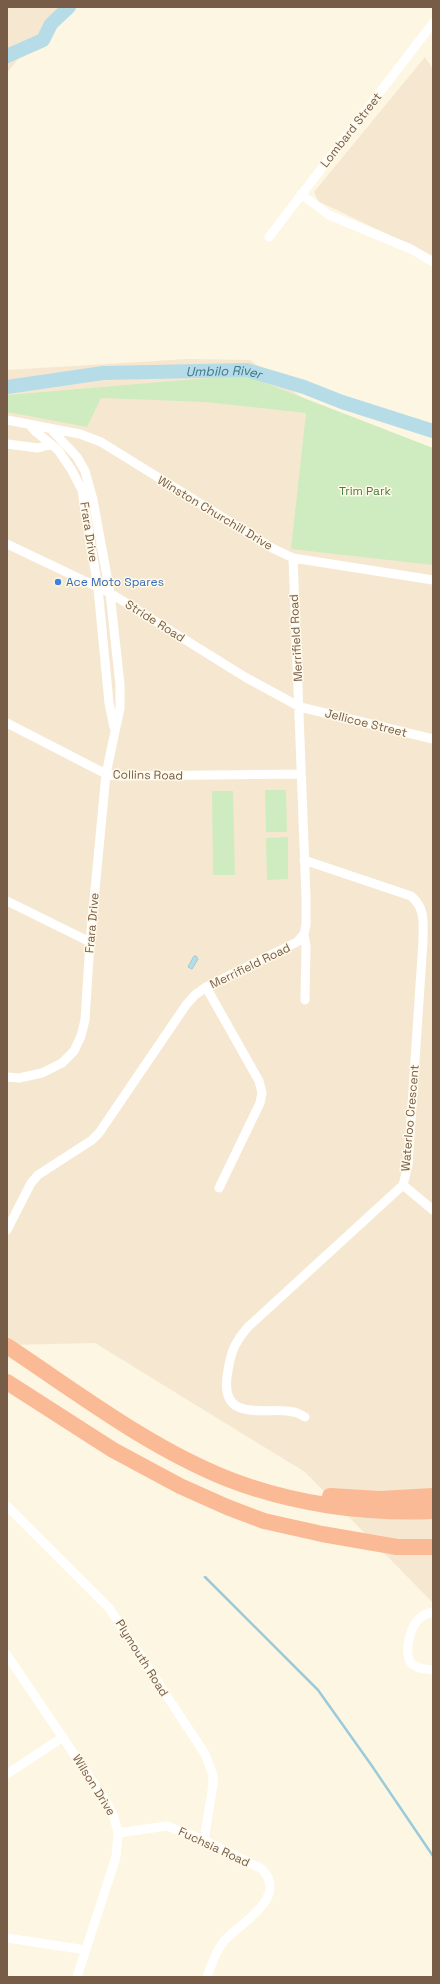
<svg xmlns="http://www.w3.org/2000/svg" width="440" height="1984" font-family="'Space Grotesk',sans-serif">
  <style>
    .residential { fill: #f6e8d0 }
    .green { fill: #ceecc0 }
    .water { fill: #b6dce8; stroke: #9bcbdb }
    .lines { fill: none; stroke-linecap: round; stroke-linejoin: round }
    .stream { stroke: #9bcbdb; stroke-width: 2.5 }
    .river { stroke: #b6dce8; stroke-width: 14 }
    .street { stroke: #fff; stroke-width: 9 }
    .highway { stroke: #fbba96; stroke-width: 16 }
    .shop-dot { fill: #3f7fe0; stroke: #fff9ea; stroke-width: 1.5 }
    .labels { text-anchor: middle; stroke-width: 3; stroke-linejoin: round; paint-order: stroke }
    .street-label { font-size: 12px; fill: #775d47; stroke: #fff9ea }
    .park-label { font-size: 12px; fill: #4b7e3e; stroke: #fff9ea }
    .shop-label { font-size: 12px; fill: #366cbe; stroke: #fff9ea; text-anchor: start }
    .water-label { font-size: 13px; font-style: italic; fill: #40788b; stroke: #fff9ea }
  </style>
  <rect width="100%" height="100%" fill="#fdf6e2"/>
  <path class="residential" d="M7,7H60L7,73Z
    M425,57L433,69V256L318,201L314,192Z
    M187,359L250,360L433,492V1603L305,1472L95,1343L7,1345V370Z"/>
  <path class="green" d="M244,375L433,448V565L291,549L306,413L205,402L101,398L87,427L7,412V395Z
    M265,790H286L287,832H266Z
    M212,791H233L235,875H213Z
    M288,837V879L267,880L266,838Z"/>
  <path class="water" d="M194,956H196L198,959L192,969L188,967Z"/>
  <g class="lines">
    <path class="stream" d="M205,1577L318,1690L372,1766L433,1856"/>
    <g class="river">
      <path d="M7,56L43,40L51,24L69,7"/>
      <path id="s1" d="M7,387L103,373L247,370L304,387L342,402L433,431"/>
    </g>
    <path class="street" d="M301,194L329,215L411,249L433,262
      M269,237L433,23
      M7,420L80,434L101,442L272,548L293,558L433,580
      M29,424L35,431L58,450L71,469L82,490L98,588L109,703L114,727
      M7,444L38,448L51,444
      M7,544L110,593L245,677L300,707L433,739
      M7,723L106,774L119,776L301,774
      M304,860L411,896C426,909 423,923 423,941L408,1165L403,1185L248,1327C233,1344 230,1355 227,1377C221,1424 267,1406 293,1412C297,1412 301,1415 305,1417
      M7,901L90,942
      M304,934L306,946L305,1000
      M206,987L259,1081L262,1093L260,1103L219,1188
      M7,1077L19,1078L42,1073L62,1063L74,1051L81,1036L85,1020L90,942L106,774L120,708V685L110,593L93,500L85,471L77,457L50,428
      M403,1185L433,1210
      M7,1230L31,1183L38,1175L92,1140L99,1133L186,1005L195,995L206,987L297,942L304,934L306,925V896L293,558
      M7,1506L109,1608L205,1754L213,1775V1785L204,1840
      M433,1612C428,1613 423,1615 419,1619C410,1627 403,1654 412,1664C417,1669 426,1669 433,1670
      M7,1655L107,1803L114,1817L118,1833L116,1857L77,1977
      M7,1774L63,1737
      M118,1833L167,1826L204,1840L262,1869C289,1898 241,1922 224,1941C216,1951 211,1965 207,1977
      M7,1938L86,1950"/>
    <path class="highway" d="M7,1346C78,1393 148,1447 228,1479C292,1504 364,1514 433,1511
      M7,1382L113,1450L180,1486L227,1507L264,1521L322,1534L397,1547H433
      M330,1496L380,1499L433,1496"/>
  </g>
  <circle class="shop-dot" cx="58" cy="582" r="4"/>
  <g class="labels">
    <g class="street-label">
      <text transform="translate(351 130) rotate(-52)" y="4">Lombard Street</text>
      <text transform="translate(215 513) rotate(31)" y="4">Winston Churchill Drive</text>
      <text transform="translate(89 532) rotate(81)" y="4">Frara Drive</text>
      <text transform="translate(155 621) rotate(32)" y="4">Stride Road</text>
      <text transform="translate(296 638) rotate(-93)" y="4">Merrifield Road</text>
      <text transform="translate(366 723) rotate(14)" y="4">Jellicoe Street</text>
      <text transform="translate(148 775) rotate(1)" y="4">Collins Road</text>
      <text transform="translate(92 923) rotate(-85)" y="4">Frara Drive</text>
      <text transform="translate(250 966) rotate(-26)" y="4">Merrifield Road</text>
      <text transform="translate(410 1118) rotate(-85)" y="4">Waterloo Crescent</text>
      <text transform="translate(142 1658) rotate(58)" y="4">Plymouth Road</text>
      <text transform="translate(94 1785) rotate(58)" y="4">Wilson Drive</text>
      <text transform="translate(214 1847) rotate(25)" y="4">Fuchsia Road</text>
    </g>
    <g class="park-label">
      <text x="365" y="495">Trim Park</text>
    </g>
    <g class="shop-label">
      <text x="66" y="586">Ace Moto Spares</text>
    </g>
    <g class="water-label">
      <text dy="5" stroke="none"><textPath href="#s1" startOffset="218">Umbilo River</textPath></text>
    </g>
  </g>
  <rect width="440" height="1984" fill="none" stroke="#775d47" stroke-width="16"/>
</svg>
